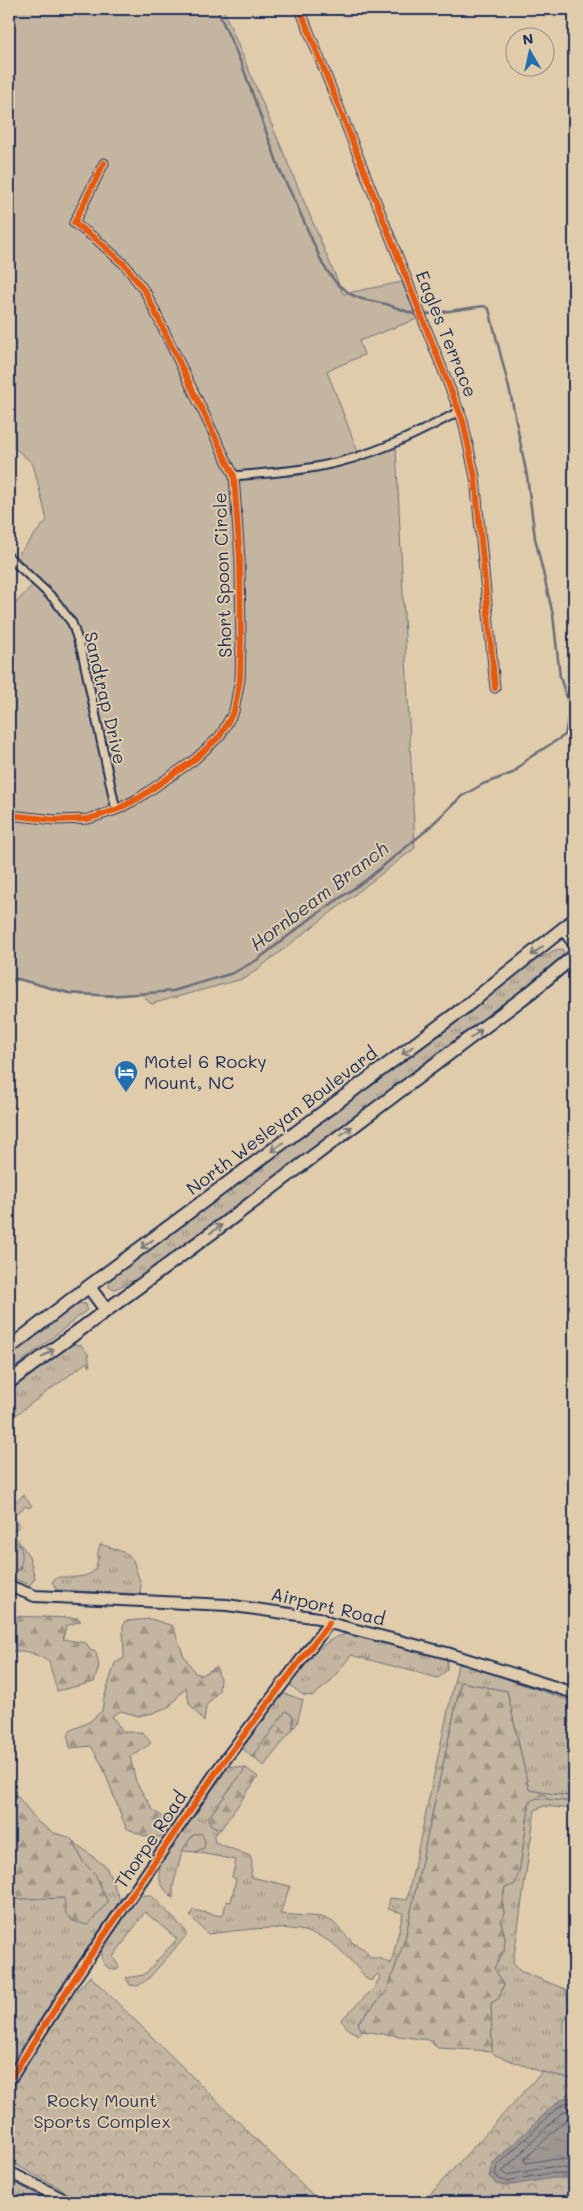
<svg xmlns="http://www.w3.org/2000/svg" width="583" height="2211" font-family="Mali,sans-serif">
  <style>
    .grass { fill: url(#grass-tufts); stroke: #6f727e }
    .forest { fill: url(#forest-firs); stroke: #6f727e }
    .park { fill: url(#park-crowns); stroke: #6f727e }
    .garden { fill: #c3b59f; stroke: #6f727e }
    .water { fill: url(#water-ripples); stroke: #696d7c }
    .lines { fill: none; stroke-linecap: round; stroke-linejoin: round }
    .shore { stroke: #4f5872; stroke-width: 1 }
    .stream { stroke: #696d7c; stroke-width: 2.5 }
    .street-casing { stroke: #1b2f5e; stroke-width: 11 }
    .secondary-casing { stroke: #1b2f5e; stroke-width: 14 }
    .highway-casing { stroke: #1b2f5e; stroke-width: 16 }
    .street { stroke: #e0ccaa; stroke-width: 7 }
    .secondary { stroke: #e0ccaa; stroke-width: 10 }
    .highway { stroke: #e0ccaa; stroke-width: 12 }
    .cycleway-casing { stroke: #e0ccaa; stroke-width: 9 }
    .cycleway { stroke: #e8590c; stroke-width: 6 }
    .oneway { stroke: #747680 }
    .labels { text-anchor: middle; stroke-width: 4; stroke-linejoin: round; paint-order: stroke }
    .street-label { font-size: 18px; fill: #1b2f5e; stroke: #e0ccaa }
    .poi-label { font-size: 18px; fill: #1b2f5e; stroke: #e0ccaa; text-anchor: start }
    .park-label { font-size: 18px; fill: #2c3c64; stroke: #e0ccaa }
    .water-label { font-size: 19px; font-style: italic; fill: #2e3e66; stroke: #e0ccaa }
  </style>
  <defs>
    <pattern id="grass-tufts" width="24" height="20" patternUnits="userSpaceOnUse" patternTransform="scale(1.25)"><rect width="24" height="20" fill="#c3b59f"/><path d="M3 7l-1-3M5 7V3M7 7l1-3M15 17l-1-3M17 17v-4M19 17l1-3" fill="none" stroke="#9e9485"/></pattern>
    <pattern id="forest-firs" width="22" height="20" patternUnits="userSpaceOnUse" patternTransform="scale(1.25)"><rect width="22" height="20" fill="#c3b59f"/><path d="M5 1l3.5 6h-7zM16 11l3.5 6h-7z" fill="#9e9485"/></pattern>
    <pattern id="park-crowns" width="20" height="18" patternUnits="userSpaceOnUse" patternTransform="scale(1.25)"><rect width="20" height="18" fill="#c3b59f"/><path d="M2 6a3 3 0 1 1 6 0M12 15a3 3 0 1 1 6 0" fill="none" stroke="#9e9485"/></pattern>
    <pattern id="water-ripples" width="26" height="14" patternUnits="userSpaceOnUse" patternTransform="scale(1.25)"><rect width="26" height="14" fill="#9d9690"/><path d="M2 4q2-2 4 0t4 0M15 11q2-2 4 0t4 0" fill="none" stroke="#7f7b79"/></pattern>
  </defs>
  <rect width="100%" height="100%" fill="#e0ccaa"/>
  <filter id="ink" filterUnits="userSpaceOnUse"><feTurbulence type="fractalNoise" baseFrequency=".02" numOctaves="2"/><feDisplacementMap in="SourceGraphic" scale="10" xChannelSelector="R" yChannelSelector="G"/><feConvolveMatrix kernelMatrix="1 2 1 2 8 2 1 2 1" color-interpolation-filters="sRGB"/></filter>
  <g filter="url(#ink)">
    <path class="grass" d="M562,949L564,953L562,958L544,975L139,1278L115,1289L109,1287V1283L112,1276L534,961L555,950Z
      M78,1303L86,1304L87,1310L9,1372V1358L69,1307Z
      M74,1344L81,1345L88,1354L90,1367L87,1362L9,1420V1389L68,1345Z
      M23,1495L32,1506L28,1508L26,1506L13,1516L20,1526L12,1532L29,1556L35,1578L30,1585L9,1577V1573H12V1540L9,1539V1504L14,1499L17,1501Z
      M101,1544L128,1554L133,1560L141,1585L140,1594L57,1590L52,1582L58,1577C70,1577 94,1580 97,1564C98,1557 97,1551 101,1544Z
      M348,1634L447,1659V1670L438,1678L351,1655L330,1682L313,1696L303,1695L291,1686V1681C308,1662 321,1638 348,1634Z
      M458,1664H463L574,1702V1797L529,1790L507,1691L461,1682L405,1939L387,1991L358,2022L362,2031L359,2035L349,2030L341,2020L374,1988L380,1977L378,1974L372,1980H368C357,1968 346,1954 333,1944C300,1919 247,1930 208,1934L190,1916L193,1910L221,1916L224,1913L226,1901L231,1902L236,1879L232,1877L236,1860L195,1852L204,1848L193,1835L182,1851L173,1886V1898C161,1887 157,1880 160,1864L229,1766L246,1768L208,1818L211,1825L221,1829L214,1836L215,1842L250,1856L252,1862L251,1877L290,1886L280,1914L322,1917L333,1922L353,1943L364,1949L371,1958H379L391,1964L403,1913L388,1909L390,1898L407,1900Z
      M281,1694H286L303,1700L297,1723L293,1729V1716L286,1711L252,1757L245,1751L243,1745Z
      M537,1798L574,1802V1809L544,1806L535,1810L513,1963L520,1971L565,1989L570,2005L564,2023V2050L574,2052V2079L542,2072L495,2055L492,2051L491,2003L499,1998L500,1978L494,1968L504,1951L505,1937L501,1922L504,1913L502,1900L505,1887L519,1873L530,1801Z
      M74,1842L106,1867L120,1900L10,2064L9,2052L13,2044L9,2041V1910L15,1899L65,1898L95,1874L83,1862Z
      M146,1895H151L185,1930L186,1936L148,1979L138,1986L130,1985L126,1978L144,1975L177,1939L145,1912L113,1957L119,1967L117,1970C104,1970 101,1960 102,1949L138,1896Z
      M9,2180L46,2199L51,2202H9Z"/>
    <path class="forest" d="M9,1539C25,1543 23,1557 20,1569L9,1573Z
      M9,1616L78,1618L81,1621L66,1626L63,1639L86,1643L90,1650L96,1652L99,1666L94,1682L57,1691L49,1662C38,1655 22,1647 9,1653Z
      M151,1619L173,1626L183,1654L195,1673L202,1675L216,1667L220,1678L219,1691L206,1706L204,1722L189,1703L186,1687L170,1706L153,1713L138,1716L121,1711L112,1716L123,1732H142L151,1743L138,1753L130,1756L136,1782L153,1810L172,1823L160,1837L144,1836L126,1828L102,1765L91,1746L70,1748L68,1736L71,1730L89,1722L102,1711L104,1698L115,1663L124,1658L123,1626L125,1621Z
      M461,1682L507,1691L529,1790L574,1797V1802L537,1798L530,1801L519,1873L514,1885L505,1887L502,1900L504,1913L501,1922L505,1937L504,1951L494,1968L504,1984L499,1998L491,2003L492,2051L438,2048L428,2040L362,2031L358,2023L387,1991L405,1939Z
      M286,1711L293,1716V1729L264,1766L252,1757Z
      M246,1768L258,1777L221,1829L211,1825L208,1818Z
      M9,1786L39,1823L54,1833L69,1837L74,1842L83,1862L95,1874L108,1902L88,1925L73,1921L66,1914L64,1898L15,1899L9,1910Z
      M201,1833L205,1841L204,1848L195,1852L182,1851L193,1835Z"/>
    <path class="park" d="M90,1976L320,2202H80L59,2188L9,2161V2091L68,2001Z
      M542,2072L574,2079V2202H423Z"/>
    <path class="garden" d="M9,9H223L343,294L402,282L417,319L359,341L364,355L327,371L361,460L396,447L415,848L246,978L151,1004L141,994L80,995L18,979L9,982V610L39,578L17,556L47,520L33,464L9,443Z"/>
    <path class="water" d="M566,2097L574,2098V2180L567,2178H552L506,2186L496,2184L489,2176L492,2164L554,2105Z"/>
    <g class="lines">
      <path class="shore" d="M574,2103L567,2102L556,2109L497,2166L495,2174L499,2179L506,2181L551,2173L574,2175
        M574,2109H569L560,2114L502,2172L506,2175L551,2167L574,2169
        M574,2117L565,2120L524,2160L526,2163L551,2159L574,2161"/>
      <path class="stream" d="M566,696L574,694
        M9,982L18,979L68,993L111,996L173,991L233,973L257,960L314,916L366,880L422,834L462,796L483,784L513,773L529,758L565,735L570,708L560,677L553,615L535,538L527,476L511,396L489,309L484,306L428,314H414L386,304L362,299L352,295L337,284L323,265L295,201L281,173L242,65L217,9"/>
      <g class="street-casing">
        <path id="street" d="M300,9L463,421L475,477L495,688
          M234,476C263,473 293,472 321,466C370,457 417,434 460,411
          M9,557L54,599L72,623L82,652L116,810
          M9,815L55,820L88,819L116,810L139,798L194,760L220,736L234,711L240,679L241,641L240,560L234,476L146,293L125,265L96,239L74,223L104,163"/>
      </g>
      <g class="secondary-casing">
        <path id="secondary" d="M9,1586L35,1596L227,1605L319,1618L329,1623L447,1653L574,1693
          M9,2081L75,1978L221,1765L329,1623
          M9,2172L69,2202"/>
      </g>
      <g class="highway-casing">
        <path id="highway" d="M564,929L574,942
          M89,1287L106,1310
          M9,1348L72,1299L465,1007L574,920
          M9,1382L225,1223L532,991L574,956"/>
      </g>
      <use href="#street" class="street"/>
      <use href="#secondary" class="secondary"/>
      <use href="#highway" class="highway"/>
      <g class="cycleway-casing">
        <path id="cycleway" d="M300,9L463,421L475,477L495,688
          M9,815L55,820L88,819L116,810L139,798L194,760L220,736L234,711L240,679L241,641L240,560L234,476L146,293L125,265L96,239L74,223L104,163
          M9,2081L75,1978L221,1765L329,1623"/>
      </g>
      <use href="#cycleway" class="cycleway"/>
    </g>
    <defs><path id="oneway-shaft" d="M-6 0H5M1.5-3L5.5 0L1.5 3" fill="none" stroke-width="1.6" stroke-linecap="round" stroke-linejoin="round" transform="scale(1.25)"/></defs>
    <g class="oneway">
      <use href="#oneway-shaft" transform="translate(537 951) rotate(142)"/>
      <use href="#oneway-shaft" transform="translate(476 1034) rotate(-37)"/>
      <use href="#oneway-shaft" transform="translate(408 1050) rotate(143)"/>
      <use href="#oneway-shaft" transform="translate(346 1131) rotate(-37)"/>
      <use href="#oneway-shaft" transform="translate(277 1147) rotate(143)"/>
      <use href="#oneway-shaft" transform="translate(216 1229) rotate(-36)"/>
      <use href="#oneway-shaft" transform="translate(147 1244) rotate(144)"/>
      <use href="#oneway-shaft" transform="translate(48 1353) rotate(-36)"/>
    </g>
  </g>
  <defs>
    <g id="hotel-pin" transform="scale(1.25)"><path d="M0 17L-7.5 6A9.5 9.5 0 1 1 7.5 6Z" fill="#1f6fb2" stroke="#e0ccaa"/><path d="M-6-4.5h1.5V1H6V5H4.5V3h-9V5H-6ZM-4 0a1.8 1.8 0 1 1 3.6 0ZM.5 0V-2.5h3Q6-2.5 6 0Z" fill="#fff"/></g>
  </defs>
  <g fill-rule="evenodd">
    <use href="#hotel-pin" x="126" y="1072"/>
  </g>
  <g class="labels">
    <g class="street-label">
      <text transform="translate(446 334) rotate(68)" y="6">Eagles Terrace</text>
      <text transform="translate(223 575) rotate(-92)" y="6">Short Spoon Circle</text>
      <text transform="translate(105 698) rotate(77)" y="6">Sandtrap Drive</text>
      <text transform="translate(282 1121) rotate(-37)" y="6">North Wesleyan Boulevard</text>
      <text transform="translate(328 1607) rotate(13)" y="6">Airport Road</text>
      <text transform="translate(151 1840) rotate(-56)" y="6">Thorpe Road</text>
    </g>
    <g class="poi-label">
      <text x="144" y="1068">Motel 6 Rocky<tspan x="144" dy="21">Mount, NC</tspan></text>
    </g>
    <g class="park-label">
      <text x="102" y="2107">Rocky Mount<tspan x="102" dy="21">Sports Complex</tspan></text>
    </g>
    <g class="water-label">
      <text transform="translate(319 896) rotate(-37)" y="7">Hornbeam Branch</text>
    </g>
  </g>
  <rect width="583" height="2211" fill="none" stroke="#e0ccaa" stroke-width="30"/>
  <rect x="15" y="15" width="553" height="2181" fill="none" stroke="#1b2f5e" stroke-width="2" filter="url(#ink)"/>
  <g transform="translate(530 52) rotate(351)"><circle r="24" fill="#e0ccaa" stroke="#918d8c"/>
  <path d="M0-4L9 19L0 12L-9 19Z" fill="#1f6fb2"/>
  <text y="-8" font-size="14" font-weight="bold" text-anchor="middle" fill="#1b2f5e">N</text>
  </g>
</svg>
